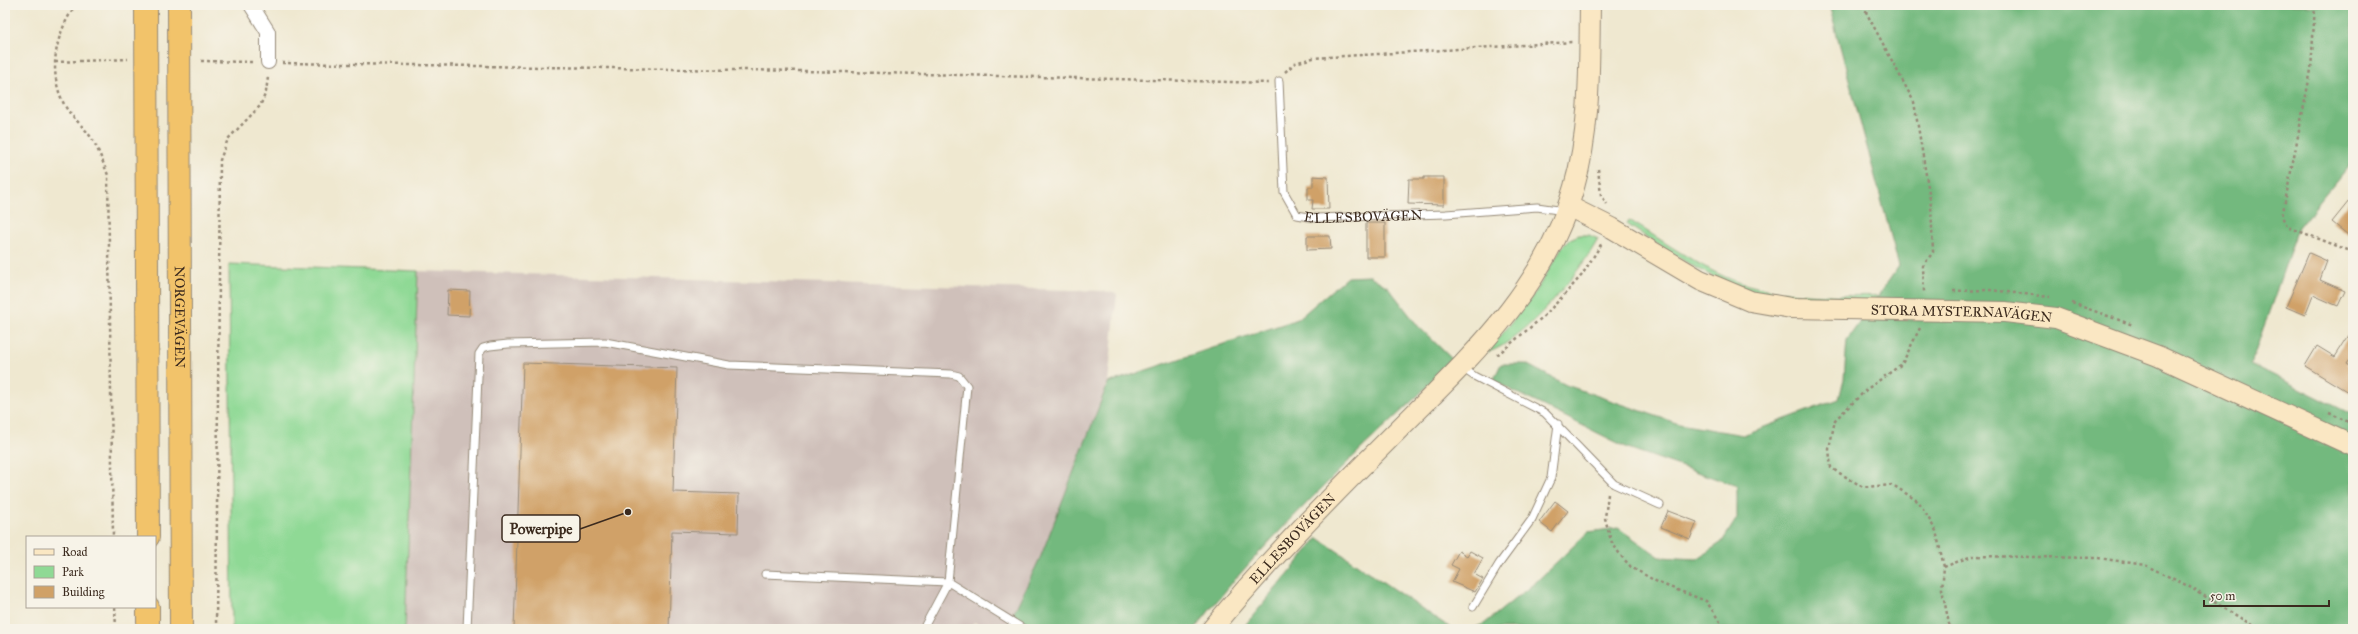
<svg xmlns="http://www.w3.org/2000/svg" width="2358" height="634" font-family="'IM FELL Great Primer',serif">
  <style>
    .industrial { fill: #cfc0ba }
    .green { fill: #8fd995; stroke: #65825a }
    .forest { fill: #73b97e; stroke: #57724e }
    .building { fill: #d0a167 }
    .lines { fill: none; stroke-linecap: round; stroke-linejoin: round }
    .lane-casing { stroke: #958977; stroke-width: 9 }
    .street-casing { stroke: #958977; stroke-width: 16 }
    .secondary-casing { stroke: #958977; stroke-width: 22 }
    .highway-casing { stroke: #958977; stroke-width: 24 }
    .path { stroke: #958977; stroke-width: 2.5; stroke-dasharray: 3 3; stroke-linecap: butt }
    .lane { stroke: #fff; stroke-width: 7 }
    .street { stroke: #fff; stroke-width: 14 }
    .secondary { stroke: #fae7c3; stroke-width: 20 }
    .highway { stroke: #f2c36a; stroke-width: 22 }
    .labels { text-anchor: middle; stroke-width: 3.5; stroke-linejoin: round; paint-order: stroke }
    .street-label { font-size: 14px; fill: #3b2a1e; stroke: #f7f3e8 }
    .leader { fill: none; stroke: #3b2a1e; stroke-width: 1.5 }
    .callout-dot { fill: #3b2a1e; stroke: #f7f3e8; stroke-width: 1.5 }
    .callout { fill: #f7f3e8; stroke: #3b2a1e; stroke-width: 1.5 }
    .callout-label { font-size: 15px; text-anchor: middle; font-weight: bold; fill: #3b2a1e }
  </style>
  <rect width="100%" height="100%" fill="#f7f3e8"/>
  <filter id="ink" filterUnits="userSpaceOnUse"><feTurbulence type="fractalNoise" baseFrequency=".025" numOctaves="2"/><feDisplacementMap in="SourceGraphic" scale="8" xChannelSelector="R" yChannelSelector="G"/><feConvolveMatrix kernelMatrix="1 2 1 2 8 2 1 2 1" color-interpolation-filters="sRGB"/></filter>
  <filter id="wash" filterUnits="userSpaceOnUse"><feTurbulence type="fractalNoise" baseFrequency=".012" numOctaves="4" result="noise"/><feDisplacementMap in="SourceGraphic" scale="16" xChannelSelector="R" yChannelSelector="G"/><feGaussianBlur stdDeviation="0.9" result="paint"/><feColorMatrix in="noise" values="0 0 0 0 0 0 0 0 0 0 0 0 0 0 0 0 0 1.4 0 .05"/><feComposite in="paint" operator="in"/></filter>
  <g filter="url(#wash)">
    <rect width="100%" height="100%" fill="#efe8d0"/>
    <path class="industrial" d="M418,271L1104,291L1117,294L1108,383L1041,556L1006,629H987L974,622L971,629H405Z"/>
    <path class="green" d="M1629,220C1664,241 1709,275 1748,285C1805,301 1888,294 1948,295C1887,299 1823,307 1763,294C1713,283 1669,252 1627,224Z
      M1579,235H1589L1598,239C1582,270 1522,343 1488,352L1535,293L1562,247L1570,239Z
      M229,264L418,271L405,629H232Z"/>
    <path class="forest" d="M1829,5H2353V161L2298,228L2251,364L2353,415V629H1471L1484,624L1537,581L1588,532L1618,528L1660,557L1697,559L1722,542L1737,518V486L1628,448L1493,381L1501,364H1526L1566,385L1679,424L1743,435L1839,399L1844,379L1847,340L1899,266Z
      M1370,276L1388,287L1418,326L1453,360C1422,394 1386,424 1353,457C1299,511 1241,567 1195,629H1006L1041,556L1108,383L1298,319L1347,277Z
      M1318,538L1452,629H1242Z"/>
    <g id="blocks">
      <path class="building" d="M1313,176L1328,177L1329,209H1312L1313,200H1308V187H1313Z
        M1424,177H1444V205L1408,204L1409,179H1424Z
        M2353,196V239L2332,222Z
        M1366,223H1385V257H1366Z
        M1307,236H1330L1331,249L1307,250Z
        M2309,253L2327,261L2320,280L2345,291L2338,306L2313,295L2305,315L2286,307Z
        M448,290L470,291L469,316L447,315Z
        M2353,329V355L2347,364L2353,368V395L2305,366L2317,346L2335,357Z
        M523,363L677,368L673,492L739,494L738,533L672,531L669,629H514Z
        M1555,501L1568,511L1552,532L1539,522Z
        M1668,511L1697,522L1690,539L1661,527Z
        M1459,551L1467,556L1470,551L1483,558L1474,574L1483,579L1475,592L1452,582L1459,569L1451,565Z"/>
    </g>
  </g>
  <g filter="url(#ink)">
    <use href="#blocks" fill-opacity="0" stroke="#958977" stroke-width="1"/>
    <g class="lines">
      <g class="lane-casing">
        <g id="lane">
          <path id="s1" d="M1279,81L1284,192L1297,215L1315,218L1446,214L1537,207L1565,211"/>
          <path d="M1461,367L1474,376L1545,413L1614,484L1660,505"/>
          <path d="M765,574L948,582L1024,629"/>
          <path d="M1473,607L1499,564L1532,519L1551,478L1558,424"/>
          <path d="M467,629L479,354L483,348L490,346L508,344L605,342L729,365L951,374L959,376L967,386L948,582L923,629"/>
        </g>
      </g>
      <g class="street-casing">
        <path id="street" d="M251,5L268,32V62"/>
      </g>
      <g class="secondary-casing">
        <g id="secondary">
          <path id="s2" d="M1568,206L1612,228L1700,280L1750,301L1791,308L2005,312L2056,318L2158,356L2353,446"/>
          <path id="s3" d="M1212,629C1266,563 1326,502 1386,442C1461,366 1545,293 1574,187C1591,129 1589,65 1590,5"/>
        </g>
      </g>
      <g class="highway-casing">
        <g id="highway">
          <path d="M146,5L148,537"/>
          <path id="s4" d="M179,5L181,629"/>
          <path d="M148,607V629"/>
        </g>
      </g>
      <path class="path" d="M76,5C55,33 47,73 65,106C72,118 85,127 92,139C99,150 103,163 108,175L113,537
        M1866,5V12L1914,102L1931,205L1933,252L1923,266L1924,292
        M2315,5L2311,70L2282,217L2288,227L2353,252
        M201,61L253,62
        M55,62L128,59
        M282,63L805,71L1269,83
        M1285,72L1295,63L1313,58L1573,42
        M1598,169L1601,195L1607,204
        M1953,291L1990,290L2050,297
        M2072,303L2133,325
        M1920,328L1902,364L1867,389L1835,420L1829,449L1831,468L1863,487L1893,485L1919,502L1936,531L1944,567L1942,589L1950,629
        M1497,355L1544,316L1564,295L1582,275L1602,243
        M2329,413L2353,424
        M1608,494L1605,518L1611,541L1621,556L1631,567L1659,583L1706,601L1725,629
        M1944,567L1972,556L2098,558L2145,565L2188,586L2252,625L2264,629
        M115,607L116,629
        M216,629L220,160L228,139L260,106L266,92L268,77"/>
      <use href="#lane" class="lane"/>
      <use href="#street" class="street"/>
      <use href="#secondary" class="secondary"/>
      <use href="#highway" class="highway"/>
    </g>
  </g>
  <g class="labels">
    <g class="street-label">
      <text dy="5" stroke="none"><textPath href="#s1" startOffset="204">ELLESBOVÄGEN</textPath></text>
      <text dy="5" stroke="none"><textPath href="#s2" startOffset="418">STORA MYSTERNAVÄGEN</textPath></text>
      <text dy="5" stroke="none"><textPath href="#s4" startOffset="312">NORGEVÄGEN</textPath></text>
      <text dy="5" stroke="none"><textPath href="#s3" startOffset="121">ELLESBOVÄGEN</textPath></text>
    </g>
  </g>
  <path class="leader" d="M628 512L580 529"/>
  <circle class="callout-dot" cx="628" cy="512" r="4"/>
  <rect class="callout" x="502" y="515" width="78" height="27" rx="4"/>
  <g class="callout-label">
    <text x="541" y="534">Powerpipe</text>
  </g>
  <rect width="2358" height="634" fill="none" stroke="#f7f3e8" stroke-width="20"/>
  <rect x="26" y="536" width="130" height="72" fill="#f7f3e8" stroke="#aca397"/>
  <rect x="34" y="549" width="20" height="6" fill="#fae7c3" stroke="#aca397"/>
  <text x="62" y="556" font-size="12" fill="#3b2a1e">Road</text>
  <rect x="34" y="566" width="20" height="12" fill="#8fd995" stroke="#aca397"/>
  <text x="62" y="576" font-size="12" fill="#3b2a1e">Park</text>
  <rect x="34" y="586" width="20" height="12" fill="#d0a167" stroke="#aca397"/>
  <text x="62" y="596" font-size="12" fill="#3b2a1e">Building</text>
  <path d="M2204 600v6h125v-6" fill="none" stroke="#3b2a1e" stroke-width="2"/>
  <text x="2210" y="600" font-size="12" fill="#3b2a1e" stroke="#f7f3e8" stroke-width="3" paint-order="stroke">50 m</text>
</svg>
